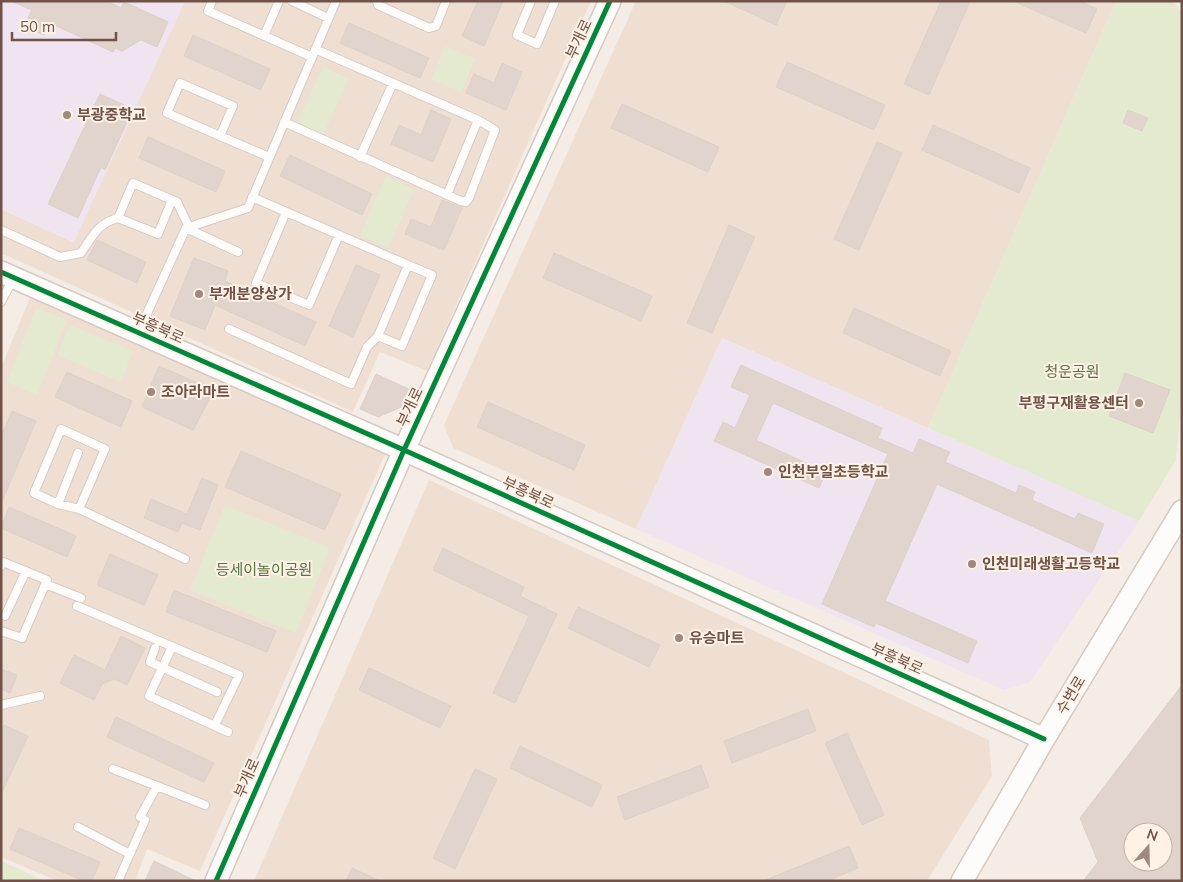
<svg xmlns="http://www.w3.org/2000/svg" width="1183" height="882" font-family="Mulish,'Noto Sans KR',sans-serif">
  <style>
    .residential { fill: #eedfd2 }
    .education { fill: #efe4ef }
    .green { fill: #e3ead0 }
    .building { fill: #e1d4cd; stroke: #ddd0c8; fill-rule: evenodd }
    .lines { fill: none; stroke-linecap: round; stroke-linejoin: round }
    .lane-casing { stroke: #d6cac4; stroke-width: 10 }
    .secondary-casing { stroke: #d5c9c2; stroke-width: 24 }
    .lane { stroke: #fefcfb; stroke-width: 8 }
    .secondary { stroke: #fefcfb; stroke-width: 21 }
    .cycleway-casing { stroke: #fef1e5; stroke-width: 8 }
    .cycleway { stroke: #00873e; stroke-width: 5 }
    .poi-dot { fill: #9f887f; stroke: #fef1e5; stroke-width: 2 }
    .labels { text-anchor: middle; stroke-width: 4; stroke-linejoin: round; paint-order: stroke }
    .street-label { font-size: 15px; fill: #705248; stroke: #fef1e5 }
    .poi-label { font-size: 15px; font-weight: bold; fill: #705248; stroke: #fef1e5; text-anchor: start }
    .park-label { font-size: 15px; fill: #567642; stroke: #fef1e5 }
  </style>
  <rect width="100%" height="100%" fill="#f5ede5"/>
  <path class="residential" d="M185,1H591L427,371L380,352L353,412L1,253V209L73,242Z
    M636,1H1116L928,428L722,338L636,529L453,448L444,425Z
    M31,295L386,452L200,871L147,849L135,881H57L1,857V368Z
    M429,480L989,740L992,776L927,881H254Z"/>
  <path class="education" d="M1,1H185L74,242L1,209Z
    M722,338L1139,521L1030,682L1004,690L636,529Z"/>
  <path class="green" d="M1116,1H1173L1182,12V393L1176,460L1139,521L928,428Z
    M445,46L475,59L461,92L431,79Z
    M323,67L349,79L322,137L296,125Z
    M386,176L414,189L388,248L360,236Z
    M36,308L67,320L37,395L7,382Z
    M70,325L133,351L121,382L57,355Z
    M225,505L330,548L296,633L190,590Z
    M1,861L45,881H1Z"/>
  <path class="building" d="M11,1H106L121,8L124,2L168,22L157,47L141,40L122,51L115,48L113,52L50,23L44,35L24,26L32,10Z
    M478,1H503L484,46L462,36Z
    M724,1H787L776,25Z
    M941,1H970L929,95L904,84Z
    M1013,1H1080L1097,9L1086,33Z
    M349,23L429,58L420,78L340,43Z
    M193,35L270,69L261,90L184,56Z
    M787,62L885,105L874,130L776,87Z
    M502,63L522,72L506,110L466,93L474,74L494,83Z
    M100,94L133,109L105,170L101,167L78,218L48,204Z
    M622,104L719,147L708,172L611,128Z
    M431,110L451,119L433,162L391,144L399,125L421,135Z
    M1128,110L1148,118L1142,131L1123,123Z
    M933,125L1030,168L1019,193L922,150Z
    M148,137L225,171L216,192L139,158Z
    M877,142L902,153L859,250L834,239Z
    M290,155L372,194L362,215L280,176Z
    M442,200L462,208L444,250L405,234L411,219L431,227Z
    M729,225L755,237L712,333L687,323Z
    M97,240L146,262L137,283L87,260Z
    M554,253L652,296L641,321L543,278Z
    M194,258L228,271L225,281L316,322L305,346L215,305L205,330L170,316Z
    M356,265L380,275L353,337L329,326Z
    M854,308L951,351L940,376L843,333Z
    M741,365L882,428L878,438L913,453L919,439L950,452L945,462L1016,493L1019,485L1035,492L1032,500L1075,519L1078,513L1104,524L1092,553L937,484L885,601L977,641L968,663L876,623L874,627L822,604L888,454L773,403L756,440L826,472L819,488L714,441L723,422L735,428L750,395L731,387Z
    M159,366L214,390L193,430L142,407Z
    M67,372L132,401L121,427L55,397Z
    M1125,373L1170,390L1153,433L1109,416Z
    M376,374L411,390L404,406L378,417L360,409Z
    M488,402L585,445L574,470L477,427Z
    M12,411L36,421L1,504V436Z
    M241,451L341,494L325,530L225,487Z
    M202,478L218,485L200,530L182,523L178,532L144,518L151,499L187,514Z
    M9,507L76,536L67,557L1,528Z
    M443,548L524,587L520,596L557,614L515,703L493,693L529,616L433,570Z
    M110,554L158,575L144,605L97,585Z
    M174,590L276,631L267,652L166,612Z
    M578,607L660,645L649,667L568,628Z
    M121,636L145,648L127,685L114,679L102,684L94,700L60,683L74,655L105,670Z
    M369,668L451,706L440,728L359,690Z
    M1,669L17,675L10,693L1,689Z
    M1182,685V881H1083L1098,862L1080,818ZM1133,832H1163V862H1133Z
    M808,709L816,731L732,763L724,741Z
    M116,717L214,763L204,782L107,737Z
    M4,725L28,736L1,795V731Z
    M847,733L884,815L862,825L825,743Z
    M520,746L602,785L592,807L510,768Z
    M701,765L709,787L625,820L617,797Z
    M475,769L497,779L455,869L433,858Z
    M19,828L100,862L92,881H84L10,849Z
    M849,846L858,868L827,881H763Z
    M154,861L196,881H145Z
    M352,868L380,881H346Z"/>
  <g class="lines">
    <g class="lane-casing">
      <path id="lane" d="M212,1L208,11L312,57
        M292,1L328,18
        M377,1L378,5L429,28L436,26L446,1
        M531,1L517,35L537,44L555,1
        M264,36L279,1
        M180,83L233,106L220,136L167,113Z
        M284,122L461,201L466,202L469,198L495,130L478,120L315,49
        M220,136L269,157
        M360,157L393,83
        M447,195L478,120
        M252,197L408,265
        M172,200L158,234L118,218L133,183L177,202L189,227
        M286,212L256,283L309,305L339,235
        M186,228L238,252
        M1,230L60,257L81,253C92,237 98,223 118,218
        M1,302L13,279
        M229,329L351,384L367,347L378,336L402,346L432,275L408,265L378,336
        M139,331L186,228L248,208L336,1
        M61,429L105,449L79,509L58,504L34,493Z
        M58,504L78,453
        M79,509L185,559
        M1,566L3,562L47,580L22,638L1,631
        M45,584L81,598
        M77,606L239,675L215,725
        M5,616L26,571
        M172,647L149,696L228,732
        M155,648L150,662L217,692
        M1,705L40,696
        M113,769L157,786L140,817
        M157,786L205,805
        M78,827L130,854
        M118,881L145,820"/>
    </g>
    <g class="secondary-casing">
      <path id="secondary" d="M1,272L404,450L1044,739
        M216,881L404,450L610,1
        M962,881L1044,739L1182,511"/>
    </g>
    <use href="#lane" class="lane"/>
    <use href="#secondary" class="secondary"/>
    <g class="cycleway-casing">
      <path id="cycleway" d="M1,272L404,450L1044,739
        M216,881L404,450L610,1"/>
    </g>
    <use href="#cycleway" class="cycleway"/>
  </g>
  <g class="poi-dot">
    <circle cx="67" cy="115" r="5"/>
    <circle cx="199" cy="294" r="5"/>
    <circle cx="151" cy="392" r="5"/>
    <circle cx="1139" cy="403" r="5"/>
    <circle cx="768" cy="472" r="5"/>
    <circle cx="972" cy="564" r="5"/>
    <circle cx="679" cy="638" r="5"/>
  </g>
  <g class="labels">
    <g class="street-label">
      <text transform="translate(579 39) rotate(-65)" y="5">부개로</text>
      <text transform="translate(158 328) rotate(24)" y="5">부흥북로</text>
      <text transform="translate(410 407) rotate(-65)" y="5">부개로</text>
      <text transform="translate(528 493) rotate(25)" y="5">부흥북로</text>
      <text transform="translate(897 659) rotate(24)" y="5">부흥북로</text>
      <text transform="translate(1071 695) rotate(-59)" y="5">수변로</text>
      <text transform="translate(247 778) rotate(-66)" y="5">부개로</text>
    </g>
    <g class="poi-label">
      <text x="77" y="120">부광중학교</text>
      <text x="209" y="299">부개분양상가</text>
      <text x="161" y="397">조아라마트</text>
      <text x="1129" y="408" text-anchor="end">부평구재활용센터</text>
      <text x="778" y="477">인천부일초등학교</text>
      <text x="982" y="569">인천미래생활고등학교</text>
      <text x="689" y="643">유승마트</text>
    </g>
    <g class="park-label">
      <text x="1072" y="377">청운공원</text>
      <text x="264" y="575">등세이놀이공원</text>
    </g>
  </g>
  <rect width="1183" height="882" fill="none" stroke="#705248" stroke-width="5"/>
  <g transform="translate(1148 847) rotate(20)"><circle r="24" fill="#fef1e5" stroke="#c5b1a6"/>
  <path d="M0-4L9 19L0 12L-9 19Z" fill="#9f887f"/>
  <text y="-8" font-size="14" font-weight="bold" text-anchor="middle" fill="#705248">N</text>
  </g>
  <path d="M12 32v8h104v-8" fill="none" stroke="#705248" stroke-width="2.5"/>
  <text x="20" y="32" font-size="15" fill="#705248" stroke="#fef1e5" stroke-width="4" paint-order="stroke">50 m</text>
</svg>
